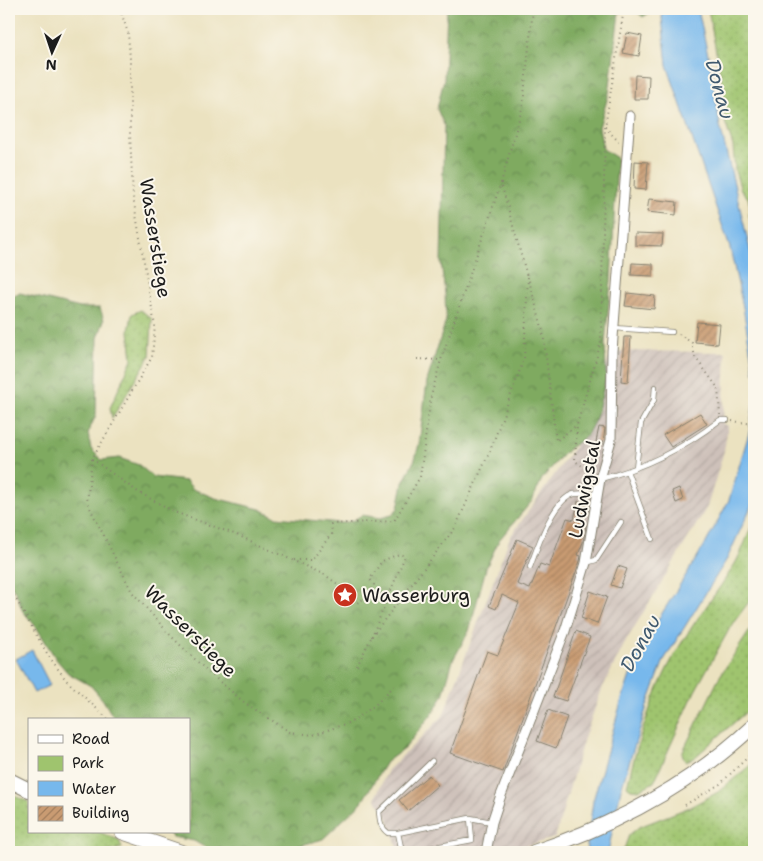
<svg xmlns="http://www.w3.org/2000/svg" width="763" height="861" font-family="'Shantell Sans',sans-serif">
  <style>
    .industrial { fill: url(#industrial-furrows) }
    .green { fill: url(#green-dots); stroke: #5e7045 }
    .forest { fill: url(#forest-crowns); stroke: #4e633e }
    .water { fill: #77b8ec; stroke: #4a6a84 }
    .building { fill: url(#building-hatch) }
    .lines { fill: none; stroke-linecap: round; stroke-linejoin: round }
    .lane-casing { stroke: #847f6e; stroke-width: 6 }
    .street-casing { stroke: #847f6e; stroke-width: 11 }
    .secondary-casing { stroke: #847f6e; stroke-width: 16 }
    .path { stroke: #847f6e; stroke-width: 2; stroke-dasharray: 1 4; stroke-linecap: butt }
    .lane { stroke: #fff; stroke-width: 4.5 }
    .street { stroke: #fff; stroke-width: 9 }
    .secondary { stroke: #fff; stroke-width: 14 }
    .labels { text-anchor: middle; stroke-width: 4; stroke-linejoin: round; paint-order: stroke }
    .street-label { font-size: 19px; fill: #1c1c1c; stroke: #fbf7ec }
    .poi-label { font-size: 19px; fill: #1c1c1c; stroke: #fbf7ec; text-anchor: start }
    .water-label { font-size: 20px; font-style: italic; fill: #405a6f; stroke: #fbf7ec }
  </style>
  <defs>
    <pattern id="industrial-furrows" width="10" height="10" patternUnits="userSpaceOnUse" patternTransform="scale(1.25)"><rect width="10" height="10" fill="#cec1ba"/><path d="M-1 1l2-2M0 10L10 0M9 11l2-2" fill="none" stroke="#b0a59f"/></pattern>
    <pattern id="green-dots" width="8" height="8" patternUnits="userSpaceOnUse" patternTransform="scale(1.25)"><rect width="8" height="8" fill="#9fc46e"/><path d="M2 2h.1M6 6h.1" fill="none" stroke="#88a85f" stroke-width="1.8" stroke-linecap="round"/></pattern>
    <pattern id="forest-crowns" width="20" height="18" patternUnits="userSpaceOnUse" patternTransform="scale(1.25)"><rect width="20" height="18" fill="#7faa61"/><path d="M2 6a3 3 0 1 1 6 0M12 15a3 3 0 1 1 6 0" fill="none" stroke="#678a4f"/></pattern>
    <pattern id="building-hatch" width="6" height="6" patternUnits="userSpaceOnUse" patternTransform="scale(1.25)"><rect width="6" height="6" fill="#c99b72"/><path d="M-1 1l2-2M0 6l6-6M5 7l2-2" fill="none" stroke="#a27e5d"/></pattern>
  </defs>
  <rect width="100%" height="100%" fill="#fbf7ec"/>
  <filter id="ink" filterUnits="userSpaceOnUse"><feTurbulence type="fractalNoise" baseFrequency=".02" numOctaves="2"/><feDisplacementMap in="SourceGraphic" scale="10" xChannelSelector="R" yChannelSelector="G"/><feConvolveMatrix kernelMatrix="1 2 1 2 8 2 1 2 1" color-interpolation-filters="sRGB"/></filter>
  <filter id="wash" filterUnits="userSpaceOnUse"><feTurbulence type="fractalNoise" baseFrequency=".0096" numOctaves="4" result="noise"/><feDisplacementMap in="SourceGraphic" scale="20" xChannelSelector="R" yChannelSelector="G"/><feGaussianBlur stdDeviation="1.12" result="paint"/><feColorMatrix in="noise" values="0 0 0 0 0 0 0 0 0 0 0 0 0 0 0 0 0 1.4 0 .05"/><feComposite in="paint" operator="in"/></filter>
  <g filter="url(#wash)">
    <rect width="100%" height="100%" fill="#ebe2c0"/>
    <path class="industrial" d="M612,351L726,352L723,424L728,426L724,451L707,507L626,641L602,689L583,741L555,838L502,852H399L387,817L375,798L388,770L443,716L510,537L575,446Z"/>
    <path class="green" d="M708,9H754V235L749,215L750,206L748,198L741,190L735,171L733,146L725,122L722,84Z
      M141,310L152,319L150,356L112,418L110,408L132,359L129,331L132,314Z
      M754,520V595L731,626L695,691L654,782L639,790L631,789L627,786C638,741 652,694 675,654C693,622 717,594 736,562C743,549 748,534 754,520Z
      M754,624V705L694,758L685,761L682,753L720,676Z
      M754,762V852H623L629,835L639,827L690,807L718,792Z
      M9,793L29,802V832H99L119,840L122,848L106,852H9Z"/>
    <path class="forest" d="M447,9H651V12L643,17L633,9L619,13L609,93L599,127L603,149L617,158L611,281L605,343L606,378L596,418L587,435L564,453L542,479L532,501L499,540L486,568L469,631L453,660L443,695L435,710L405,748L386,762L362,802L323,839L277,852H254L206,848L194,841L172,837L168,832H189V720H115L103,700L91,686L68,673L56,659L37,628L22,610L17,595L9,581V298L20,293L80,308H100L104,320L98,338L96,415L88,433L91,449L102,460L119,458L139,465L153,477L186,481L193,489L215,498L260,509L276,517L341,523L352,521L362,515L380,518L392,515L398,508L403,483L415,459L419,444L427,381L446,320L445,294L441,262L444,125L437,109L444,79Z"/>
    <path class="water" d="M661,9H698L710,64L720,126L754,266V373L743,307L730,248L667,65Z
      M754,400V500L727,559L664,660L647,706L621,789L608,852H586L593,801L621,702L639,650L706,543L729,500L749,433Z
      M32,650L50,685L34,693L16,659Z"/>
    <g id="blocks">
      <path class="building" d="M627,33L642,36L639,56L623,53Z
        M635,75L649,76L648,99H634Z
        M635,161L648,162L646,190L634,189Z
        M649,199L677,202L676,215L647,212Z
        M635,233L663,234L662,246L635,245Z
        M632,263L653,264V276L631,275Z
        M627,293L655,296L654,309L625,306Z
        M697,322L720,324L718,344L695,342Z
        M624,337H631L628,382L621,381Z
        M700,413L707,424L671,447L663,435Z
        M599,427L605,428L603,444L596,442Z
        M679,488L683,500L676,503L672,491Z
        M578,501L587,503L583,524L586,525L583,542L578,555L581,556L580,561L503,772L450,753L487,651L498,655L519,603L502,595L496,609L489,606L517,539L533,546L517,584L530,589L540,564L549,567L567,518L574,520Z
        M618,566L627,569L620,588L611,585Z
        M590,591L607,597L597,624L581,618Z
        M576,631L590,637L566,701L553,697Z
        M548,710L567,717L556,748L537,741Z
        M429,775L438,785L408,811L399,800Z"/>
    </g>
  </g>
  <g filter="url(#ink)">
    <use href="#blocks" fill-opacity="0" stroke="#847f6e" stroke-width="1"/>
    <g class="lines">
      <g class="lane-casing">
        <path id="lane" d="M614,328L672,332
          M636,468L641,423L654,400L655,387
          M627,471L652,539
          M600,479C645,468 684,448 720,420H727
          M586,563L596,560L621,522
          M530,567C537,548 553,499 574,494C581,493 590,494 598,494
          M9,739V750
          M398,833H388C380,827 380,821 379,812L432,761
          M402,852L398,833L470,818L492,822
          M409,852L472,840L470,818"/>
      </g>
      <g class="street-casing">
        <path id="street" d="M486,852L492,822L500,798L565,631L586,563L600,479L611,440L612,351L630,116"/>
      </g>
      <g class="secondary-casing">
        <path id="secondary" d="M9,780L29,790
          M122,832L181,852
          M534,852C615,825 692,784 754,725"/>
      </g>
      <path class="path" d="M120,9L128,33L130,59V134L133,197L155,326L152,357L92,459L87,502L132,592L172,637L206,670L245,703L290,732L313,735L351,722L374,706L395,685
        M605,127L619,142
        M501,183L523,105L533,9
        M679,334L692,343L695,357L718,388L720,415
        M417,359L441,360
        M732,421L754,424
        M92,459L138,492L177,513L237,535L325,575L350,593L357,603L368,596L374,585L370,579L382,561L399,554L405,556L372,636L455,528L490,451L524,359L528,277L543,331L556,441L577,425
        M594,474L575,461L577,425L601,342L605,127L624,9
        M294,560H312L332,533L331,524L394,521L420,477L431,396L441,360L501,183L527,276
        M9,587L48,655L66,680L109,720
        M371,590L388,596
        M357,666L372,636
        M685,805L720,784L754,751"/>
      <use href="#lane" class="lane"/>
      <use href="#street" class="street"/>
      <use href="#secondary" class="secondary"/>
    </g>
  </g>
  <defs>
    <g id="sight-disc" transform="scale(1.25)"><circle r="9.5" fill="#c8321e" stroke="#fbf7ec"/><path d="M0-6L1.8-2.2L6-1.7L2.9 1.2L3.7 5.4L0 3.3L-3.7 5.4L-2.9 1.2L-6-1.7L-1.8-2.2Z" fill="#fff"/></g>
  </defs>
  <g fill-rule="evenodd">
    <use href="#sight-disc" x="345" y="595"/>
  </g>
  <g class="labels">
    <g class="street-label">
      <text transform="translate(156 238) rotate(81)" y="7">Wasserstiege</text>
      <text transform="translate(584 489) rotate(-79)" y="7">Ludwigstal</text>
      <text transform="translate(191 631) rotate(45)" y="7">Wasserstiege</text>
    </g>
    <g class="poi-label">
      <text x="362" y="602">Wasserburg</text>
    </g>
    <g class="water-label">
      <text transform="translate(720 89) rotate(75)" y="7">Donau</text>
      <text transform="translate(640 643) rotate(-61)" y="7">Donau</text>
    </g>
  </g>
  <rect width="763" height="861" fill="none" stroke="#fbf7ec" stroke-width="30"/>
  <rect x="28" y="718" width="162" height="115" fill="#fbf7ec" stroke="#a29f99"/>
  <rect x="38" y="735" width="25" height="8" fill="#ffffff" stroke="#a29f99"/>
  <text x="72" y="744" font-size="15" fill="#1c1c1c">Road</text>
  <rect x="38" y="756" width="25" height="15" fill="#9fc46e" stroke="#a29f99"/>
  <text x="72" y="768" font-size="15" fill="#1c1c1c">Park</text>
  <rect x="38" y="781" width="25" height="15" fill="#77b8ec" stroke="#a29f99"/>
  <text x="72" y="794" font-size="15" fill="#1c1c1c">Water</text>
  <rect x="38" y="806" width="25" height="15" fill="url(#building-hatch)" stroke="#a29f99"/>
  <text x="72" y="818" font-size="15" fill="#1c1c1c">Building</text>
  <g transform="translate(52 52) rotate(183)" stroke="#fbf7ec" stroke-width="4" paint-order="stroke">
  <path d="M0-4L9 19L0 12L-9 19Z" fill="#1c1c1c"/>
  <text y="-8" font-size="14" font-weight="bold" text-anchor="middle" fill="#1c1c1c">N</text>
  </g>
</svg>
